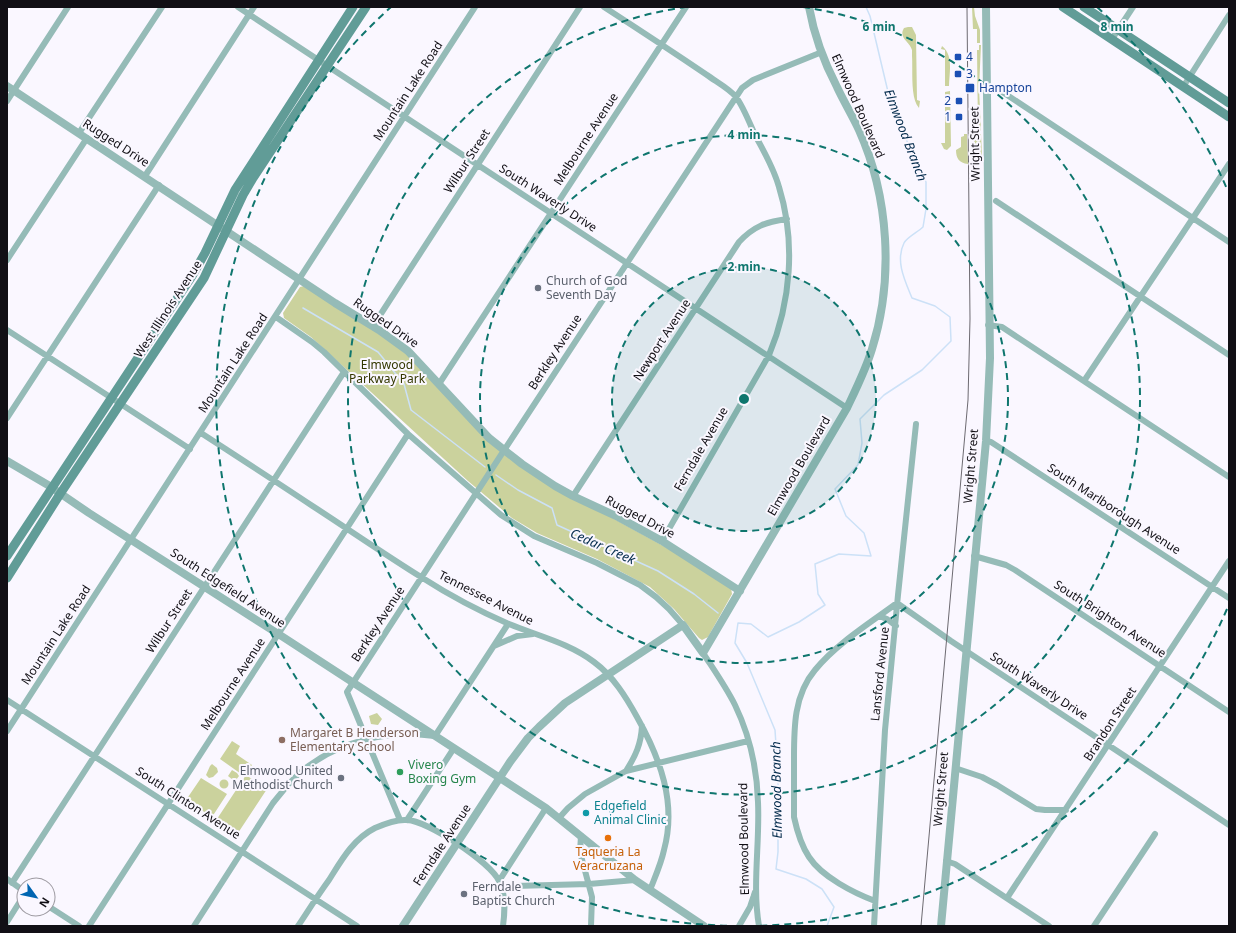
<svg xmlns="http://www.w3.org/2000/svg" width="1236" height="933" font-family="'Noto Sans',sans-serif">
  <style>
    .green { fill: #cbd29d }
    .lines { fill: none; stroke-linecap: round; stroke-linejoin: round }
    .stream { stroke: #cce1f7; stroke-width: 1.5 }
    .minor { stroke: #95bbb7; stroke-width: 6 }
    .tertiary { stroke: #95bbb7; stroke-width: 8 }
    .secondary { stroke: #619c97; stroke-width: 9 }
    .tram { stroke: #6d6a71; stroke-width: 1 }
    .ring { fill: none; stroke: #0f766e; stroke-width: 2; stroke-dasharray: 7 5 }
    .transit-dot { fill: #1a4fb4; stroke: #faf7ff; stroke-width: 1.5 }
    .worship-dot { fill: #6b7280; stroke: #faf7ff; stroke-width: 1.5 }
    .education-dot { fill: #8d6e63; stroke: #faf7ff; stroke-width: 1.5 }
    .leisure-dot { fill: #2e9e5b; stroke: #faf7ff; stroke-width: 1.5 }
    .culture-dot { fill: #0f9aa8; stroke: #faf7ff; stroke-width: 1.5 }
    .food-dot { fill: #e8710a; stroke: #faf7ff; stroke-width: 1.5 }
    .labels { text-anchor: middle; stroke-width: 4; stroke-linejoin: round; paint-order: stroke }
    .transit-label { font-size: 12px; fill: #164399; stroke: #faf7ff; text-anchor: start }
    .street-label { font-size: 12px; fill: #110f15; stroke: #faf7ff }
    .worship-label { font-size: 12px; fill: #5b616d; stroke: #faf7ff; text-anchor: start }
    .park-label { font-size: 12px; fill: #343800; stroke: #faf7ff }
    .education-label { font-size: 12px; fill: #785e54; stroke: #faf7ff; text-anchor: start }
    .leisure-label { font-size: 12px; fill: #27864d; stroke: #faf7ff; text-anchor: start }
    .culture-label { font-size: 12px; fill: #0d838f; stroke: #faf7ff; text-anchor: start }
    .food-label { font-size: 12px; fill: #c56008; stroke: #faf7ff }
    .water-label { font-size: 13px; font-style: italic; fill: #022a4b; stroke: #faf7ff }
    .centre { fill: #0f766e; stroke: #faf7ff; stroke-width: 2 }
    .ring-label { font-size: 12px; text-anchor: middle; font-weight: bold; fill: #0f766e; stroke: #faf7ff; stroke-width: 4; stroke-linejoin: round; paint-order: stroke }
  </style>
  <rect width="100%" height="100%" fill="#faf7ff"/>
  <path class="green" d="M972,7H974L975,16L980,30V43H977V29H973Z
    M908,27H912L916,35L917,100L920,101L919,108C910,98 913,70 912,56C912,54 912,52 912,50C910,42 898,38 904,28Z
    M979,45H981L979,88L981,131H978L977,50H979Z
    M942,46C954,55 949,74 949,86H945V50L941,49Z
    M950,91L951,146L947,150L944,149L941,143H945V92Z
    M964,134H967L968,164C959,163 956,158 956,150L961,147V137L964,136Z
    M974,134H981L982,155L980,161L975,164Z
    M304,286L387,339L406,354L491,444L616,520L678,554L731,588L732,594L708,637L702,640L699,638L674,609L650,587L597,559L537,533L512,518L468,481L311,337L284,318L283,313L300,287Z
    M377,713L382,719L378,725L371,724L369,716Z
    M232,741L240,746L236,754L252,765L244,776L220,759Z
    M212,764L217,768L218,772L213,777L209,778L206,775L210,766Z
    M232,770L237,773L239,776L236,780H233L228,776Z
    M246,775L267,789L236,836L215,822Z
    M201,778L227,794L212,817L186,800Z
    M219.5 784a4.5 4.5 0 1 1 9 0a4.5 4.5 0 1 1-9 0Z"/>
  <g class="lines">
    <path class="stream" d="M303,308L378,352L404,384L411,410L485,467
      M496,475L518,490L552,508L557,525L658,571L694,594L718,613
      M827,926L834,907L822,889L806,879L776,869L778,852V775L775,730L747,663L735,643L738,623L751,624L768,637L799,622L825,605L818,594L815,564L839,554L871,556L864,533L846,516L835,489L858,465L862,443L860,419L884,395L922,370L951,341L950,317L935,306L912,298C905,281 895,261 904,243C907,237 918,232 923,227L926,209V182L906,139L889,96L870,16L866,7"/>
    <path class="minor" d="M238,7L847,408
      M604,7C638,29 673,52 707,75C715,81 730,89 736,97C743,106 750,124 755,135C764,151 774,169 779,187C796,242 791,302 769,355L662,541
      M1112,39L1133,7
      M995,87L1229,242
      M1183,87L1229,15
      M7,101L68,7
      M79,133L162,7
      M145,176L254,7
      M996,201L1229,355
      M7,260L87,138
      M276,317L312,342L324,352L408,434L501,515L534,536L597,563L640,585L656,597L669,609L683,625
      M988,325L1002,327L1229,477
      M373,326L580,7
      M7,330L190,449
      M1084,381L1229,164
      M439,384L686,7
      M7,418L159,185
      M201,433C238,457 275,481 311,505C348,529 384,554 421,577C449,595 479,611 509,624C538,636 569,643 594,662C613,676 626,697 637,717C660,758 677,803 664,850C661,864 655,877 650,890
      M986,441L991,442L1229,598
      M573,496L739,242C754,226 766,222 787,219
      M974,556L1006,565L1015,570L1229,712
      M879,616L887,619L896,626
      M494,646L517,636L533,634
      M703,653C714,670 726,687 735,705C749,734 757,769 758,802C760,843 752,885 759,926
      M7,700L357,926
      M7,731L475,7
      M955,768L982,777L997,785L1036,809L1045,810H1066
      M626,771C636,755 641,744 642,726
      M559,818L568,808L585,794L626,771L748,741
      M400,820L347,692L501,455L742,88L753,80L822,52
      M407,820L454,748
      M581,836L580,852L592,897L591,926
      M946,861L955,864L1049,926
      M7,879L24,891
      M499,881L546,808
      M12,883L344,372
      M502,889L514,886L589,884L635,880
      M1007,898L1229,561
      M875,901C854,893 822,877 809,857C801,845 797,831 794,817C794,799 794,781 794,763C794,730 793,696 815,670C836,644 870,623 897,603L951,641L1229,825
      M48,906L79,926
      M7,922L24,895
      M89,926L408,434
      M194,926L273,803C282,792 291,780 302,771C340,740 388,730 435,736L508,624
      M298,926C308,911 318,895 329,880C341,861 353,839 375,828C384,824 396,819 407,820C428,821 490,862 499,881C506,895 505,911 503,926
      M739,926L750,907L755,892
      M874,926L885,730L898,595L916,424
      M1094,926L1155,834"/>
    <path class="tertiary" d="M7,86L335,303L379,330L408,351L489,438L522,464L555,486L573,496L618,517L662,541L740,591
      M7,461L48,485L89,513L283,637L546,808L635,880L704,926
      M403,926L510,762L528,738L539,727L565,703L683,625L703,653L847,408C856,389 866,369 872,349C894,279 889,197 859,130C852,115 844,102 837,87C824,62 814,35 809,7
      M941,926L986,441L990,358L986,7"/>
    <path class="secondary" d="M1063,7L1229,117
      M1084,7L1229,103
      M7,556L192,276L205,253L235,190L353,7
      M7,578L60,494L204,278L243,195L253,178L366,7"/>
    <path class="tram" d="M921,926L968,400L970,319L967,7"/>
  </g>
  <circle cx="744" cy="399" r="132" fill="#0f766e" fill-opacity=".12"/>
  <g class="ring">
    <circle cx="744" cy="399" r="132"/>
    <circle cx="744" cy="399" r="264"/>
    <path d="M803 7A396 396 0 1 1 685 7"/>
    <path d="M1227 609A527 527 0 0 1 749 926M739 926A527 527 0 0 1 391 7M1097 7A527 527 0 0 1 1227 189"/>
  </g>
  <g class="transit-dot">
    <rect x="954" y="53" width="8" height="8" rx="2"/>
    <rect x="954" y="70" width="8" height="8" rx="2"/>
    <rect x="965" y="83" width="10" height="10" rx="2"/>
    <rect x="955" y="97" width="8" height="8" rx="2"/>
    <rect x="955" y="113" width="8" height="8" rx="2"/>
  </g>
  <g class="worship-dot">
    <circle cx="538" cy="288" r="4"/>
    <circle cx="341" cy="778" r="4"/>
    <circle cx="464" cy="894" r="4"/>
  </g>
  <circle class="education-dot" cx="282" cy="740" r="4"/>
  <circle class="leisure-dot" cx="400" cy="772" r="4"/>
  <circle class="culture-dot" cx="586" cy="813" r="4"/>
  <circle class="food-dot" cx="608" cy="838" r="4"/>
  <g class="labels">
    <g class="transit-label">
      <text x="966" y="61">4</text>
      <text x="966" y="78">3</text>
      <text x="979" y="92">Hampton</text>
      <text x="951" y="105" text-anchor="end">2</text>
      <text x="951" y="121" text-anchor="end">1</text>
    </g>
    <g class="street-label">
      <text transform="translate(408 91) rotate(-57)" y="4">Mountain Lake Road</text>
      <text transform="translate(858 106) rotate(66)" y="4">Elmwood Boulevard</text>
      <text transform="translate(586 139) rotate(-57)" y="4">Melbourne Avenue</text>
      <text transform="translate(116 143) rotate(33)" y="4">Rugged Drive</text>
      <text transform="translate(975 144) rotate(-91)" y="4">Wright Street</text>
      <text transform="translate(467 161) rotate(-57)" y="4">Wilbur Street</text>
      <text transform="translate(548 198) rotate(33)" y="4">South Waverly Drive</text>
      <text transform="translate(168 309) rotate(-57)" y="4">West Illinois Avenue</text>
      <text transform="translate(386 323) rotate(35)" y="4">Rugged Drive</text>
      <text transform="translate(662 340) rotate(-57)" y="4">Newport Avenue</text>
      <text transform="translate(555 352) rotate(-57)" y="4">Berkley Avenue</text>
      <text transform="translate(233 363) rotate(-57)" y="4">Mountain Lake Road</text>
      <text transform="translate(701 449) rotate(-60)" y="4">Ferndale Avenue</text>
      <text transform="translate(799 466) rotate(-60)" y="4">Elmwood Boulevard</text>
      <text transform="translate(971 466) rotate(-85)" y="4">Wright Street</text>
      <text transform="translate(1114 509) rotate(33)" y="4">South Marlborough Avenue</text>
      <text transform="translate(640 517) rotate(28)" y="4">Rugged Drive</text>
      <text transform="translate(228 588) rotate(33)" y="4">South Edgefield Avenue</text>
      <text transform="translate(486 598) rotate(27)" y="4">Tennessee Avenue</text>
      <text transform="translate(1110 619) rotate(33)" y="4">South Brighton Avenue</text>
      <text transform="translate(169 621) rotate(-57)" y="4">Wilbur Street</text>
      <text transform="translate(378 624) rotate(-57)" y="4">Berkley Avenue</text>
      <text transform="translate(56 635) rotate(-57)" y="4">Mountain Lake Road</text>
      <text transform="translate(880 674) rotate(-84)" y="4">Lansford Avenue</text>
      <text transform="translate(233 684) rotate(-57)" y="4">Melbourne Avenue</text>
      <text transform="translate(1039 686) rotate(33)" y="4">South Waverly Drive</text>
      <text transform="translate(1110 724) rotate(-57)" y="4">Brandon Street</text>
      <text transform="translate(941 789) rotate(-85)" y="4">Wright Street</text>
      <text transform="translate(188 803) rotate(33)" y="4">South Clinton Avenue</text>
      <text transform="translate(744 839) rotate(-91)" y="4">Elmwood Boulevard</text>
      <text transform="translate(442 845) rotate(-57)" y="4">Ferndale Avenue</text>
    </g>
    <g class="worship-label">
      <text x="546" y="285">Church of God<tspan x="546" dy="14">Seventh Day</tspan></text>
      <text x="333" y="775" text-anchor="end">Elmwood United<tspan x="333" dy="14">Methodist Church</tspan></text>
      <text x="472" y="891">Ferndale<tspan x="472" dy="14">Baptist Church</tspan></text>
    </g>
    <g class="park-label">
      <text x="387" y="369">Elmwood<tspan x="387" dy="14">Parkway Park</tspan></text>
    </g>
    <g class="education-label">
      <text x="290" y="737">Margaret B Henderson<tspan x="290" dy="14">Elementary School</tspan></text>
    </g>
    <g class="leisure-label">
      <text x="408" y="769">Vivero<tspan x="408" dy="14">Boxing Gym</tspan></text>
    </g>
    <g class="culture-label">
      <text x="594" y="810">Edgefield<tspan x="594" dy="14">Animal Clinic</tspan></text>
    </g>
    <g class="food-label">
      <text x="608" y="856">Taqueria La<tspan x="608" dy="14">Veracruzana</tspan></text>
    </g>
    <g class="water-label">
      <text transform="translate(906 135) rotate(69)" y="5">Elmwood Branch</text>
      <text transform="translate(603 546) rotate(24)" y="5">Cedar Creek</text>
      <text transform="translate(776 790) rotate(-91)" y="5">Elmwood Branch</text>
    </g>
  </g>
  <circle cx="744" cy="399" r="6" class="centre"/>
  <g class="ring-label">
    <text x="1117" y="31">8 min</text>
    <text x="879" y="31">6 min</text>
    <text x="744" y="139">4 min</text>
    <text x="744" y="271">2 min</text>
  </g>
  <rect width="1236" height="933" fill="none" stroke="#110f15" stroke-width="16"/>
  <g transform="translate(36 897) rotate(123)"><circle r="19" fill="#faf7ff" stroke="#9d9aa1"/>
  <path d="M0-3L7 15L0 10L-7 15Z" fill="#0065b1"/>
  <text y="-6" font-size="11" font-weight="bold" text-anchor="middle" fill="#110f15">N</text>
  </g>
</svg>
